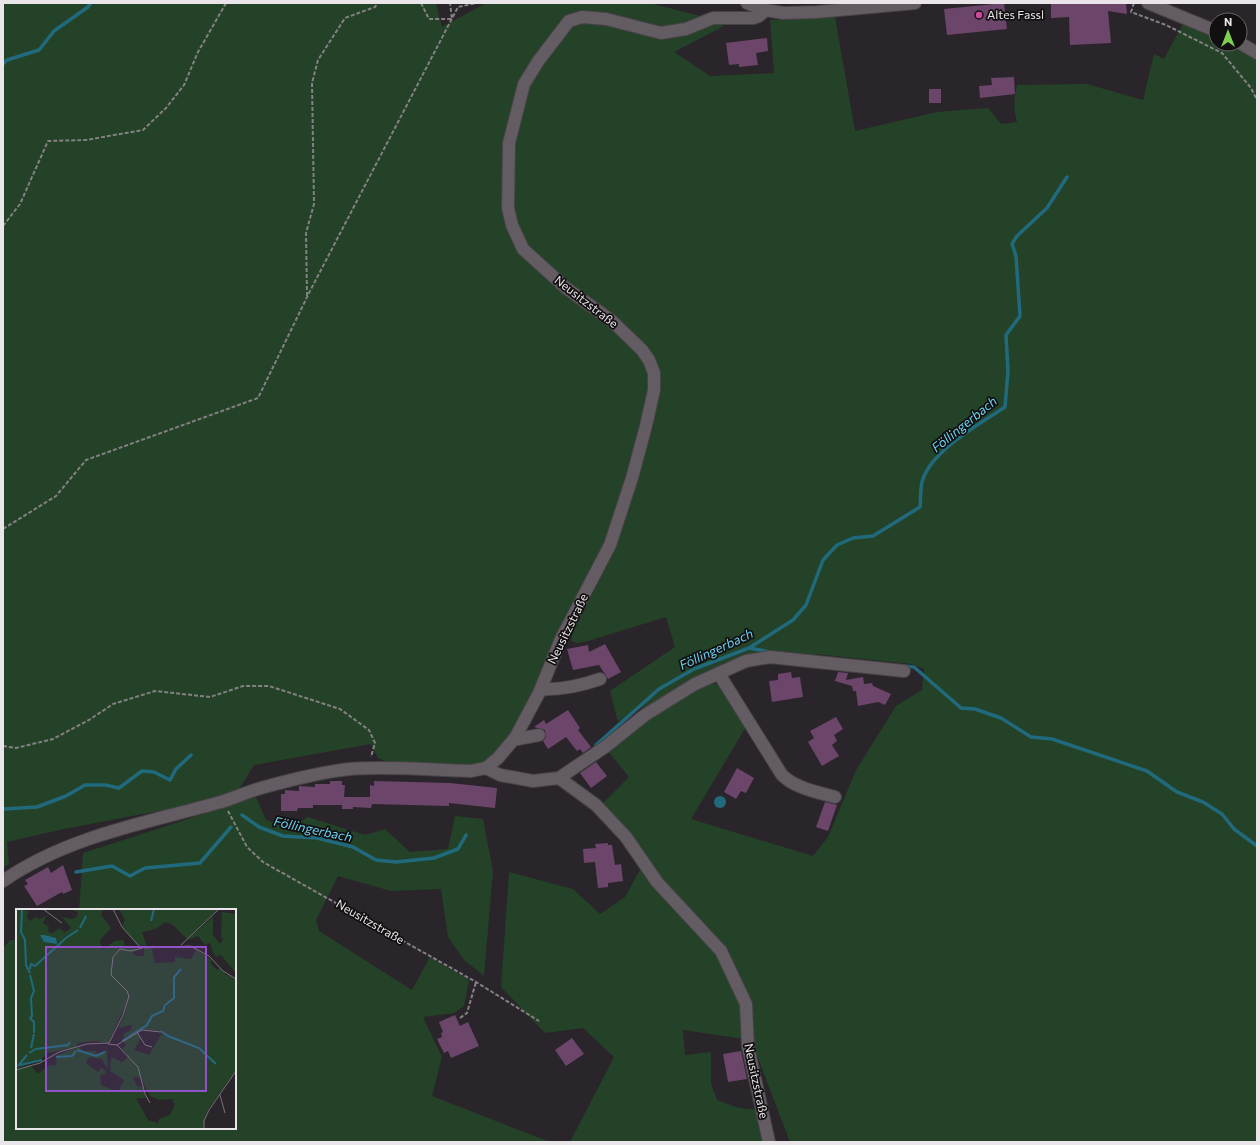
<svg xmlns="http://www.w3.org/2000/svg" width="1260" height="1145" font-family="Commissioner,sans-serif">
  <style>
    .green { fill: #244227 }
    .water { fill: #216a7d }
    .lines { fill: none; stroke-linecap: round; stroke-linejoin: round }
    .stream { stroke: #216a7d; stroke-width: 3.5 }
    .building { fill: #6b456a }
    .minor-casing { stroke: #464246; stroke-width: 14 }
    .path { stroke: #848084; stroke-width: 2; stroke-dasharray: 4 2; stroke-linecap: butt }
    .minor { stroke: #635d63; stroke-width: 12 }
    .hotel-dot { fill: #d1479c; stroke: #120f11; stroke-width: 1.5 }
    .labels { text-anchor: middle; stroke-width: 3.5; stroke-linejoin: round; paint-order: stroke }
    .poi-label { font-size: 12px; fill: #e9e5e8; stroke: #120f11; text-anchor: start }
    .street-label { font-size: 12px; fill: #e9e5e8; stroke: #120f11 }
    .water-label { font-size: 13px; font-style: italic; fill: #6ad3f1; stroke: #120f11 }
    .inset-river { fill: none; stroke: #216a7d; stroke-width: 2 }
    .inset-road { fill: none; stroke: #767276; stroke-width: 1 }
    .view { fill: #9151c7; fill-opacity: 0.15; stroke: #9151c7; stroke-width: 2 }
    .inset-edge { fill: none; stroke: #e9e5e8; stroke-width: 2 }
  </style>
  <rect width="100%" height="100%" fill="#2a252a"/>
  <path class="green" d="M3,3H436L442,27L486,3H650L700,16L724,26L674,52L710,76L774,73L770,20L835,17L855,131L937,112L988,108L1001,124L1017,122C1013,109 1014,99 1017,85L1087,84L1143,100L1154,54L1164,59L1183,24L1216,38V44H1229L1257,59V1142H790L751,1040L683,1030L685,1055L711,1052V1084L717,1100L739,1108L760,1110L767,1142H570L614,1057L583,1028L545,1033L501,987L509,872L573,889L600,914L625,897L642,866L600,806L629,777L607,750L650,714L705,684H716L725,691L747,725L691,819L813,856L828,837L856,770L896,706L922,690L924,669L912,664L816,654L810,658L761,655L648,707L636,708L618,722L610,691L675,647L666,617L588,641L577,643L571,641L573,632L614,552L654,425L642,418L614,516L598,559L538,683L505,744L488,760L472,767L389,763L378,758L371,744L254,765L238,791L185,806L64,829L7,842L9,864L3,868Z
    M256,797L266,820L289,829L308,817L365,835L385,829L410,852L448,849L455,816L483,819L493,871L484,976L464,960L448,937L441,889L391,891L338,876L316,920L319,931L412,990L430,957L469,980L464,1006L454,1013L423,1017L442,1057L432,1096L550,1142H3V948L10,940H17V1128H235V910H79L83,853Z"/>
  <path class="water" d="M714 802a6 6 0 1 1 12 0a6 6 0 1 1-12 0Z"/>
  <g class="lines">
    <path class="stream" d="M3,64L7,60L39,50L54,31L88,7L91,3
      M749,648L770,652
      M903,666L914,667L961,708L975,709L1001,718L1031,737L1052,739L1147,771L1177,792L1203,802L1222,814L1234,829L1257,846
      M596,745L659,689L694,669L749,648L793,620L806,605L823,560L837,545L853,538L873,536L920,507C921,499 920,490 922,482C930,451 980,424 1005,407L1008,371L1006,335L1020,316L1016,256L1012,244L1017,236L1047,208L1067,177
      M3,809L37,807L66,796L85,785H105L119,788L142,771L154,772L170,780L176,769L191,755
      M242,815L259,827L283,836L317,838L353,847L376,860L396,862L434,858L458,849L466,835
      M76,872L112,866L130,876L145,868L200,863L231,827"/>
  </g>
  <path class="building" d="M1004,3L1007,29L947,35L944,9Z
    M1051,3H1126L1127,14L1108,11L1111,43L1070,45L1069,17L1051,18Z
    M767,38L768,51L756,53L758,65L739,67V64L729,65L726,43Z
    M1014,77L1015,94L980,98L979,86L992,85L991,78Z
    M929,89H941V103H929Z
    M605,644L621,672L608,679L599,665L573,670L567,649L588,645L589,652Z
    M791,672L792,678L800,677L803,697L772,702L769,681L778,680V674Z
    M838,672L848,673L846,680L863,677L864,684L872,683L873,686L891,694L885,705L878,702L858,706L856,691H853L852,686L835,681Z
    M568,710L580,728L578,730L591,747L583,753L580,749L577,751L566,737L548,749L543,741L546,737L545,730L534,727L544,720L546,724Z
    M836,717L843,729L834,735L837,741L832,745L839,756L822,766L808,742L814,738L810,731Z
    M596,762L607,776L591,788L580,773Z
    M737,768L754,778L746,793L741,791L736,799L724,792Z
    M330,781H342V785H345L344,797H370V785L374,786V781L450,783L497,788L495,808L449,803V806L372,804L371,808L353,807V809H342V805H313V808H298L297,811H281V794H285V790L299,791V786L315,787V784H330Z
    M825,802L837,805L828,831L816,827Z
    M608,843V845H612L615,865L621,864L623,881L608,883V887L598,888L595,862L584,863L583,849L596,848L595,844Z
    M63,865L72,890L63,894L62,892L37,906L24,886L28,884L25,880L48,867L51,873Z
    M455,1015L460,1026L468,1022L479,1046L451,1058L448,1051L444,1053L437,1039L442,1037L441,1033L443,1032L439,1022Z
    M572,1038L584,1054L566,1066L555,1050Z
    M741,1051L747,1079L728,1082L723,1054Z"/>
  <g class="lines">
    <g class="minor-casing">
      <path id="minor" d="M747,3L766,10L783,13L817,12L915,3
        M1148,3L1216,31
        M1240,43L1257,53
        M719,674L782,775C795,788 817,792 835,797
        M541,689C562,690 580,686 600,679
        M513,740L539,735
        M486,768L500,775L533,781L559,778L605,747L645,715L695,684L746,661L770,657L904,671
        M559,778L596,805L626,837L657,882L721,951L746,1004L748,1047L769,1142
        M3,881C68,836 146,823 221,802C234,798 247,792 261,788C290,780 320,772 350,769C390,766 430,770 471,771L486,768L498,758L515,738L539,693L561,639L610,545L632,478L646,426L654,390V373L649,360L642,350L612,321L566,288L523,249L512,225L508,208L509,143L524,84L539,60L569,21L582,17L606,19L661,33L686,29L713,18H754L759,16L766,10"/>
    </g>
    <path class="path" d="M421,3L429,19H452L450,3
      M1134,3L1131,12L1166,25L1222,53L1251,88L1257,100
      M3,226L20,204L48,141L86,140L143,130L166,108L184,85L198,52L226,3
      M307,296L306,233L314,204L312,83L318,60L345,18L375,7L378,3
      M3,529L56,496L86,460L258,398L310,291L458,7L477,3
      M3,746L16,748L53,739L89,720L113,704L155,691L210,697L243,686H269L340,709L369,730L375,743L371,757
      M228,811L247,847L263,862L476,982L539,1021
      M460,1018L467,1013L476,982"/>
    <use href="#minor" class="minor"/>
  </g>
  <circle class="hotel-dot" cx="979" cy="15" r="4"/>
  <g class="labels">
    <g class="poi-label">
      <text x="987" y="19">Altes Fassl</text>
    </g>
    <g class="street-label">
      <text transform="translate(586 302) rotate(38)" y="4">Neusitzstraße</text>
      <text transform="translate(568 629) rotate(-64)" y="4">Neusitzstraße</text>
      <text transform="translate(370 922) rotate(30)" y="4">Neusitzstraße</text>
      <text transform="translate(756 1081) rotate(78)" y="4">Neusitzstraße</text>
    </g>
    <g class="water-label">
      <text transform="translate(964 424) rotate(-39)" y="5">Föllingerbach</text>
      <text transform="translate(716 649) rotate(-25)" y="5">Föllingerbach</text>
      <text transform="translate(313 829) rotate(12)" y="5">Föllingerbach</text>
    </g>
  </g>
  <g transform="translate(16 909)">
    <rect width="220" height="220" fill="#2a252a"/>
    <path d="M0,0L12,2L11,9L15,12L19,8L24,10L30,7L27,14L33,18L32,23L37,24L43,19L49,23L55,19L46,8L56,10L61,8L62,3L54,0H87L85,6L95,19L84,31L86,41L99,32L107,31L109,37L122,41L116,44L120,47H128V40H136L139,54L159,53V48L175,50L180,41L196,51L194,54L201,61L204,59L212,68L211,65L220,71V161L191,202L187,220H0V161L14,156L22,165L31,157L40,156L41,146L63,138L67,142H79L82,145L91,141L92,161L86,150L73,148L70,154L82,163L85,159L90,162L89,165L84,166L85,176L102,183L108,171L94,162L95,148L106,153L109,151L112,147L106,140L110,136L107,132L121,124L125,129L118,141L133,146L147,122L125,121L108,129L107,125L116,120L115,116L102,119L108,107L112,91L92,134L77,132L62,134L60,138L31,144L26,150L0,160ZM117,168L125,169L134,187L144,191L156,190L159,195L154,206L143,210L142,214L132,211L120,189H130L126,178L121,177ZM103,0H202L171,30L157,16L150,13L139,20L126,23L131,38L121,35L106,18L109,11ZM206,3L220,5V64L205,46L200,48L197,43L194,34L189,36L182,27L171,31L197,8V26L204,35L207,31L205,27Z" fill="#244227" fill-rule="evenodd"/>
    <path d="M28,26L40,29L41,35L28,33L24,26Z" fill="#216a7d"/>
    <path class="inset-river" d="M6,0L5,23L9,31L10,56L14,64M135,12L138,0M64,19L70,7M14,60L15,55L19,57L50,29L62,21M14,66L18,82L15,89L16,107L14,109L18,113V124M145,122L152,127L183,139L200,155M106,132L131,116L136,107L147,102L149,96L158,89V68L165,60M15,139L18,125M61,141L80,147L89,143M13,144L20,140L52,136L54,133M40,148L56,147L60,142M4,156L26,151M2,157L11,146"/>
    <path class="inset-road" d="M27,0L46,14M97,0L106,18L123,37L129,39L174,37L193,47L207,62L220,70M165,36L203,0M121,123L129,136L136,138M92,135L101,136L126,121L145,123M101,136L122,158L129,185L134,194M0,161L24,154L43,143L71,135L93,134L107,106L113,87L111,82L95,66L97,48L104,40L114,42L127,39M204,186L209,204M188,220V212L193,201L220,162"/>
    <path class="view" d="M30,38H190V182H30Z"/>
    <rect width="220" height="220" class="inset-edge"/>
  </g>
  <rect width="1260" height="1145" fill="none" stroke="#e9e5e8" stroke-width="8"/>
  <g transform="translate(1228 32)"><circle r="19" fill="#120f11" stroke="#686567"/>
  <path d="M0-3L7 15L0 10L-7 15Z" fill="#7fd052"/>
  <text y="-6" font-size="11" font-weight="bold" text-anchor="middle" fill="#e9e5e8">N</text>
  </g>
</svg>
